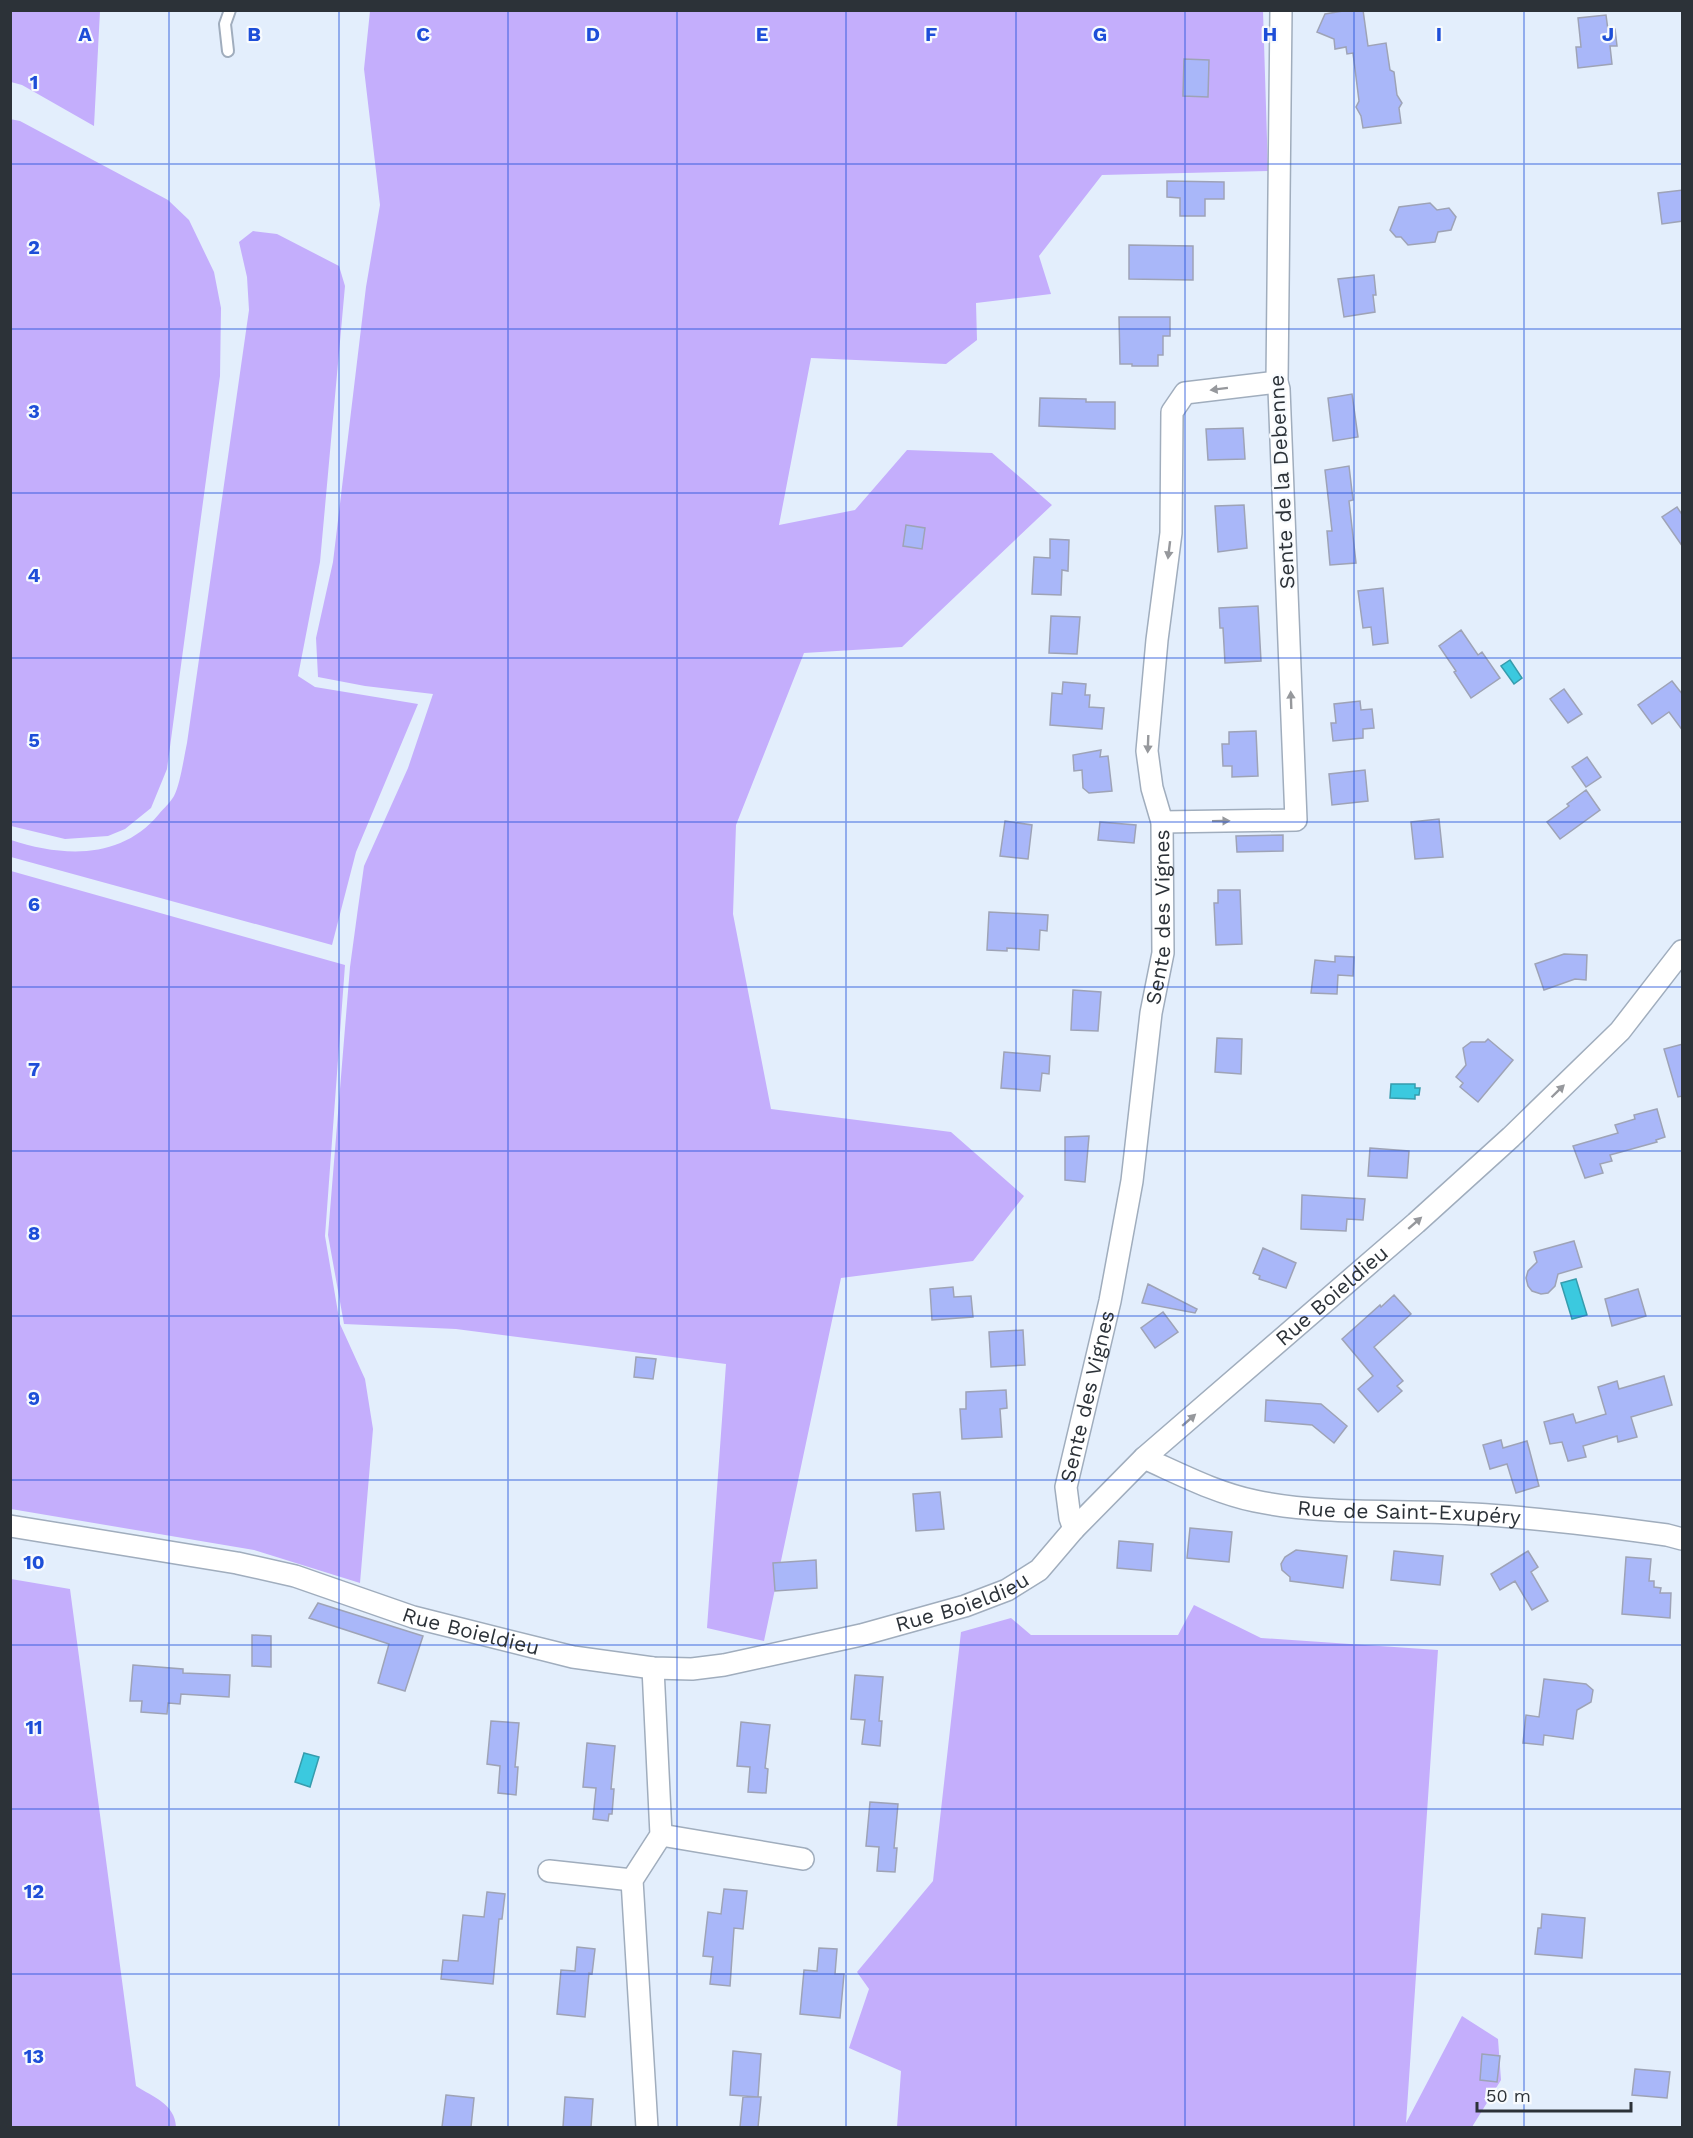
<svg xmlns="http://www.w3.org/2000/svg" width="1693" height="2138" font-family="'Work Sans',sans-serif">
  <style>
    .green { fill: #c4aefc }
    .water { fill: #3bc9df; stroke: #369cad; stroke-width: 1.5 }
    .building { fill: #a9b7f9; stroke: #9ea3b6; stroke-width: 1.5 }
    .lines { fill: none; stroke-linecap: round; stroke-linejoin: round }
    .lane-casing { stroke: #a0adbd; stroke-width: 14 }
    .street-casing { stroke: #a0adbd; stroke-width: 24 }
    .lane { stroke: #fff; stroke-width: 10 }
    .street { stroke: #fff; stroke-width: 21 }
    .oneway { fill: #96989c }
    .grid { fill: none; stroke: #1d4ed8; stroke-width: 1.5; stroke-opacity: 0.55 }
    .labels { text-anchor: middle; stroke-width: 4.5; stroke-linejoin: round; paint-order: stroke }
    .street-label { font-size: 21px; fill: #2c3238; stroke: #f8fbfe }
    .grid-label { font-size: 20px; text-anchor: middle; font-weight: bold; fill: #1d4ed8; stroke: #f8fbfe; stroke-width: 4.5; stroke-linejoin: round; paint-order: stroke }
  </style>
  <rect width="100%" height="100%" fill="#e3eefc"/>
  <path class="green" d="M10,11H100L94,126L22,85L11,82Z
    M370,11H1263L1268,171L1102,175L1039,256L1051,294L976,303L977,340L946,364L811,358L779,525L855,510L907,450L992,453L1052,505L902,647L804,653L736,825L733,914L771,1109L951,1132L1024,1196L973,1261L841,1278L764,1641L707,1628L726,1364L456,1329L344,1324L328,1235L350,967L358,908L364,866L408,768L433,694L365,686L318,677L316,638L333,562L366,287L380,205L364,69Z
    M10,119L20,121L168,200L189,220L214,272L221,308L220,376L167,769L151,808L125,829L108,836L65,839L11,826Z
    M253,231L277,234L339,266L345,286L320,562L298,676L315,687L418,704L356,852L332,945L11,857V840C63,857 121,860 159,814C163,809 170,803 174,796C180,785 184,757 187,743L249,310L247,277L239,242Z
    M11,871L345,965L325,1236L340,1324L365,1379L373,1429L360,1583L254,1550L11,1509Z
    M11,1579L70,1589L136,2086C153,2097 175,2104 176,2127H11Z
    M1194,1605L1261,1638L1438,1650L1406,2123L1462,2016L1498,2039L1501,2080L1472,2127H897L901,2071L849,2048L869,1989L857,1972L933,1881L961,1632L1011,1618L1031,1635H1178Z"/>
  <path class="water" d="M1510,660L1522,678L1514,684L1501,666Z
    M1391,1084H1415V1088H1420L1419,1095H1415V1099L1390,1098Z
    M1576,1279L1587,1315L1572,1319L1561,1283Z
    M304,1753L319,1757L310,1787L295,1782Z"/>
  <path class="building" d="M1349,10H1363L1368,46L1386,43L1390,70L1394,72L1397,95L1402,103L1399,108L1401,123L1363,128L1361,116L1356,107L1359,101L1353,53L1347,54L1346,47L1335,49L1334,39L1317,32L1325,14Z
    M1606,15L1608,30L1615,29L1617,46H1610L1612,64L1578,68L1576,47H1581L1578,18Z
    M1184,59L1209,60L1208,97L1183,96Z
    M1167,181L1224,182V199H1205V216H1180V198L1167,197Z
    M1683,190V221L1662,224L1658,193Z
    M1430,203L1437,210L1449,208L1456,217L1451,230L1438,232L1435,242L1408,245L1401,237H1396L1390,230L1399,207Z
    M1129,245L1193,246V280L1129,279Z
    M1374,275L1376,295H1373L1375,312L1344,317L1338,279Z
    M1119,317H1170V336H1163V355H1158V366H1132V364H1120Z
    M1352,394L1358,437L1333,441L1328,398Z
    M1040,398L1086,399V402H1115V429L1039,426Z
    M1243,428L1245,459L1208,460L1206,429Z
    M1349,466L1353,500L1349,501L1356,563L1330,565L1327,531H1332L1325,470Z
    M1244,505L1247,548L1218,552L1215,506Z
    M1677,507L1683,516V547L1662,517Z
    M906,525L925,528L922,549L903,546Z
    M1050,539L1069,540L1068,571L1062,570L1061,595L1032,594L1034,557L1050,558Z
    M1383,588L1388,643L1373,645L1371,627L1363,628L1358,591Z
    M1258,606L1261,661L1225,663L1223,628H1220L1219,608Z
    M1051,616L1080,617L1077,654L1049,653Z
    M1461,630L1478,655L1482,652L1500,678L1471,698L1454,672L1456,671L1439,646Z
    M1672,681L1683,695V731L1669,712L1652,724L1638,705Z
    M1063,682L1086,684L1085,695H1090L1089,707L1104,708L1102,729L1050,725L1052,693L1062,694Z
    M1564,689L1582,714L1568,723L1550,699Z
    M1360,701L1361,710L1372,709L1374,728L1363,729V738L1333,741L1331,723H1336L1334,704Z
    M1256,731L1258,776L1232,777V766H1223L1222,744H1229V732Z
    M1101,750L1100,757L1108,756L1112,791L1089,793L1083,788L1082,770L1074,771L1073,755Z
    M1587,757L1601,777L1586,787L1572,767Z
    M1365,770L1368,801L1332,805L1329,774Z
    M1586,790L1600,810L1560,839L1547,822L1569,806L1567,804Z
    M1439,819L1443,857L1415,859L1411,822Z
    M1005,821L1032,825L1028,859L1000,856Z
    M1100,822L1136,825L1134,843L1098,840Z
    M1283,835V851L1237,852L1236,836Z
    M1218,890H1240L1242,944L1216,945L1214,903H1218Z
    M989,912L1048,915L1047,931L1040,930L1039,950L1007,948V951L987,950Z
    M1564,954L1587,955L1586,980L1575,979L1544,990L1535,964Z
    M1335,956L1354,957L1353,976L1338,975L1337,994L1311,993L1315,960L1335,962Z
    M1073,990L1101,992L1098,1031L1071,1030Z
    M1217,1038L1242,1039L1241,1074L1215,1072Z
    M1488,1039L1513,1060L1478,1102L1460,1087L1463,1083L1456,1077L1466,1065L1463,1048L1471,1042H1485Z
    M1683,1044V1096L1678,1097L1664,1049Z
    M1004,1052L1050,1056L1049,1074L1042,1073L1040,1091L1001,1088Z
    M1657,1109L1665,1137L1656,1140L1657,1142L1610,1155L1612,1161L1600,1164L1603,1173L1585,1178L1573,1146L1618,1133L1615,1125L1635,1119L1634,1115Z
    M1089,1136L1085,1182L1065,1180V1137Z
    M1370,1148L1409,1151L1407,1178L1368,1176Z
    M1302,1195L1365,1199L1363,1220L1347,1219L1346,1231L1301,1229Z
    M1574,1241L1582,1267L1558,1274L1555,1286L1548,1293L1541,1294L1532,1291L1528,1286L1526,1278L1528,1271L1537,1262L1534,1252Z
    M1263,1248L1296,1263L1286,1288L1259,1279L1260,1276L1253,1273Z
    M1148,1284L1197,1309L1195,1313L1142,1303Z
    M953,1287L954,1297L971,1296L973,1317L932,1320L930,1289Z
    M1638,1289L1646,1316L1612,1326L1605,1299Z
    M1394,1295L1411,1314L1374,1347L1403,1381L1397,1386L1402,1391L1378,1412L1358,1389L1373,1376L1342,1339L1380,1305L1381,1307Z
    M1163,1312L1178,1332L1155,1348L1141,1328Z
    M1023,1330L1025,1365L991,1367L989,1332Z
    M636,1357L656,1359L653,1379L634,1377Z
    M1664,1376L1672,1405L1631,1417L1637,1437L1618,1442L1617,1436L1583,1446L1586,1457L1568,1461L1562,1442L1550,1444L1544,1422L1573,1414L1576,1423L1606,1414L1598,1387L1617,1381L1619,1389Z
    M1006,1390L1007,1408L1000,1409L1002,1437L962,1439L960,1409H966V1392Z
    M1266,1400L1321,1404L1347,1426L1334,1443L1312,1425L1265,1421Z
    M1501,1440L1503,1448L1527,1441L1539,1486L1516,1493L1507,1464L1490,1469L1483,1445Z
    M940,1492L944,1529L916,1531L913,1494Z
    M1190,1528L1232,1532L1229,1562L1187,1558Z
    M1119,1541L1153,1544L1151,1571L1117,1568Z
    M1296,1550L1347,1556L1343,1588L1290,1581V1577L1282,1570L1281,1564L1285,1557Z
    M1394,1551L1443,1556L1440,1585L1391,1580Z
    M1528,1551L1538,1567L1531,1572L1548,1601L1532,1610L1515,1581L1500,1590L1491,1574Z
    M1626,1557L1651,1559L1649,1581H1654V1587L1661,1588L1660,1593H1671L1670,1618L1622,1614Z
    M816,1560L817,1588L775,1591L773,1563Z
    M318,1603L423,1636L405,1691L378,1683L389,1644L309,1618Z
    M252,1635L271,1636V1667L252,1666Z
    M133,1665L183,1669V1673L230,1675L229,1697L181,1694L180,1704L168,1703L167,1714L141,1712L142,1701H130Z
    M855,1675L883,1677L879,1721H882L880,1746L862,1744L865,1720L851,1719Z
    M1544,1679L1586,1684L1593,1690L1591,1702L1577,1710L1573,1739L1544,1735L1543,1745L1523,1743L1526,1715L1539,1717Z
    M491,1721L519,1723L515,1767H518L516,1795L498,1793L500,1766L487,1764Z
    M741,1722L770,1725L765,1768L768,1769L766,1793L748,1792L750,1767L737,1766Z
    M587,1743L615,1746L611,1789H614L612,1814H609L608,1821L593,1819L596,1788L583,1787Z
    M870,1802L898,1804L894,1848H897L895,1872L877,1871L879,1847L866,1846Z
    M724,1889L747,1891L743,1929L734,1928L730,1986L710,1984L713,1957L703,1956L708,1912L721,1914Z
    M487,1892L505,1894L502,1919H499L493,1984L441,1979L443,1960L458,1961L463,1915L484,1917Z
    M1542,1914L1585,1918L1582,1958L1535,1954L1538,1928H1541Z
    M577,1947L595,1949L592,1974L589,1973L585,2017L557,2014L561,1970L575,1971Z
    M819,1948L837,1949L835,1974H844L840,2018L800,2014L804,1970L817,1971Z
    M733,2051L761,2054L758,2097L730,2095Z
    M1482,2054L1500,2056L1497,2082L1480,2080Z
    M1635,2069L1670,2072L1667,2098L1632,2095Z
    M446,2095L474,2098L471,2127H442Z
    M565,2097L593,2099L591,2127H563Z
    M743,2097H761L758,2127H740Z"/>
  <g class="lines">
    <g class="lane-casing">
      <path id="lane" d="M228,51L225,24L230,10"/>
    </g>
    <g class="street-casing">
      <g id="street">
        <path d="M1162,822L1296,820L1279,389L1277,382L1281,10"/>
        <path id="s1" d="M1144,1458C1180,1474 1216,1493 1255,1501C1327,1516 1400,1509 1473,1514C1538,1518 1603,1526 1667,1535L1682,1539"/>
        <path id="s2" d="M10,1526L237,1563L295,1576L413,1617L573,1657L653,1668L692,1669L724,1665L861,1635L965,1606L1007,1590L1039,1570L1074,1529L1144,1458L1416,1223L1511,1137L1620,1031L1682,951"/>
        <path id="s3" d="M1074,1529L1070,1518L1066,1487L1110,1301L1132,1181L1151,1013L1163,953L1162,822L1152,788L1147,751L1157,640L1171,533L1172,412L1185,393L1277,382"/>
        <path d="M661,1835L803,1859"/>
        <path d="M549,1871L632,1880"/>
        <path d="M647,2128L632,1880L661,1835L653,1668"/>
      </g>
    </g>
    <use href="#lane" class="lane"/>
    <use href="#street" class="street"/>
  </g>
  <defs><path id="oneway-solid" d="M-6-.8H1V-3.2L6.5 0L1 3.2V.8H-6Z" transform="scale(1.5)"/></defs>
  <g class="oneway">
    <use href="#oneway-solid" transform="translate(1219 389) rotate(173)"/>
    <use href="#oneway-solid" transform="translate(1169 550) rotate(97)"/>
    <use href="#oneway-solid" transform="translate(1291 700) rotate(-92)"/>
    <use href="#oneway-solid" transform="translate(1148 744) rotate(92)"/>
    <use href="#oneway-solid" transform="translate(1221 821) rotate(-1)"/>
    <use href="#oneway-solid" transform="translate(1558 1091) rotate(-44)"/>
    <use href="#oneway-solid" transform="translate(1415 1223) rotate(-41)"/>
    <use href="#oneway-solid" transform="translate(1189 1420) rotate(-41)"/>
  </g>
  <path class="grid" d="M169,10V2128M339,10V2128M508,10V2128M677,10V2128M846,10V2128M1016,10V2128M1185,10V2128M1354,10V2128M1524,10V2128M10,164H1682M10,329H1682M10,493H1682M10,658H1682M10,822H1682M10,987H1682M10,1151H1682M10,1316H1682M10,1480H1682M10,1645H1682M10,1809H1682M10,1974H1682"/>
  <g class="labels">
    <g class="street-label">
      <text transform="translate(1282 482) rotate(-93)" y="7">Sente de la Debenne</text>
      <text dy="7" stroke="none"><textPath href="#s3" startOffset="622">Sente des Vignes</textPath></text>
      <text dy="7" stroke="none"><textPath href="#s2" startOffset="1464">Rue Boieldieu</textPath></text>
      <text dy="7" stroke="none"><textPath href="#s3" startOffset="136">Sente des Vignes</textPath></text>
      <text dy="7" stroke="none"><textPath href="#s1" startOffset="274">Rue de Saint-Exupéry</textPath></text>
      <text dy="7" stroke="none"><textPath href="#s2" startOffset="978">Rue Boieldieu</textPath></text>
      <text dy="7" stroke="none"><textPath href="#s2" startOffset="474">Rue Boieldieu</textPath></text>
    </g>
  </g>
  <g class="grid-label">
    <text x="85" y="41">A</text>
    <text x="254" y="41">B</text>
    <text x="423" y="41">C</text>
    <text x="593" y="41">D</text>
    <text x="762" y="41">E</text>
    <text x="931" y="41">F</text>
    <text x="1100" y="41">G</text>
    <text x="1270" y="41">H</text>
    <text x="1439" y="41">I</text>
    <text x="1608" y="41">J</text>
    <text x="34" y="89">1</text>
    <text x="34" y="254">2</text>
    <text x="34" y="418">3</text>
    <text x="34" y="582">4</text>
    <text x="34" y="747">5</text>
    <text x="34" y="911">6</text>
    <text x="34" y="1076">7</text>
    <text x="34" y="1240">8</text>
    <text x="34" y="1405">9</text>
    <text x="34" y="1569">10</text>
    <text x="34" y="1734">11</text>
    <text x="34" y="1898">12</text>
    <text x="34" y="2063">13</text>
  </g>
  <rect width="1693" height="2138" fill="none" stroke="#2c3238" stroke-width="24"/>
  <path d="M1477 2102v9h154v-9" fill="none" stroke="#2c3238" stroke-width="3"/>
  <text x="1486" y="2102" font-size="18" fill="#2c3238" stroke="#f8fbfe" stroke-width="4.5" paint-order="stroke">50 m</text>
</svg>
